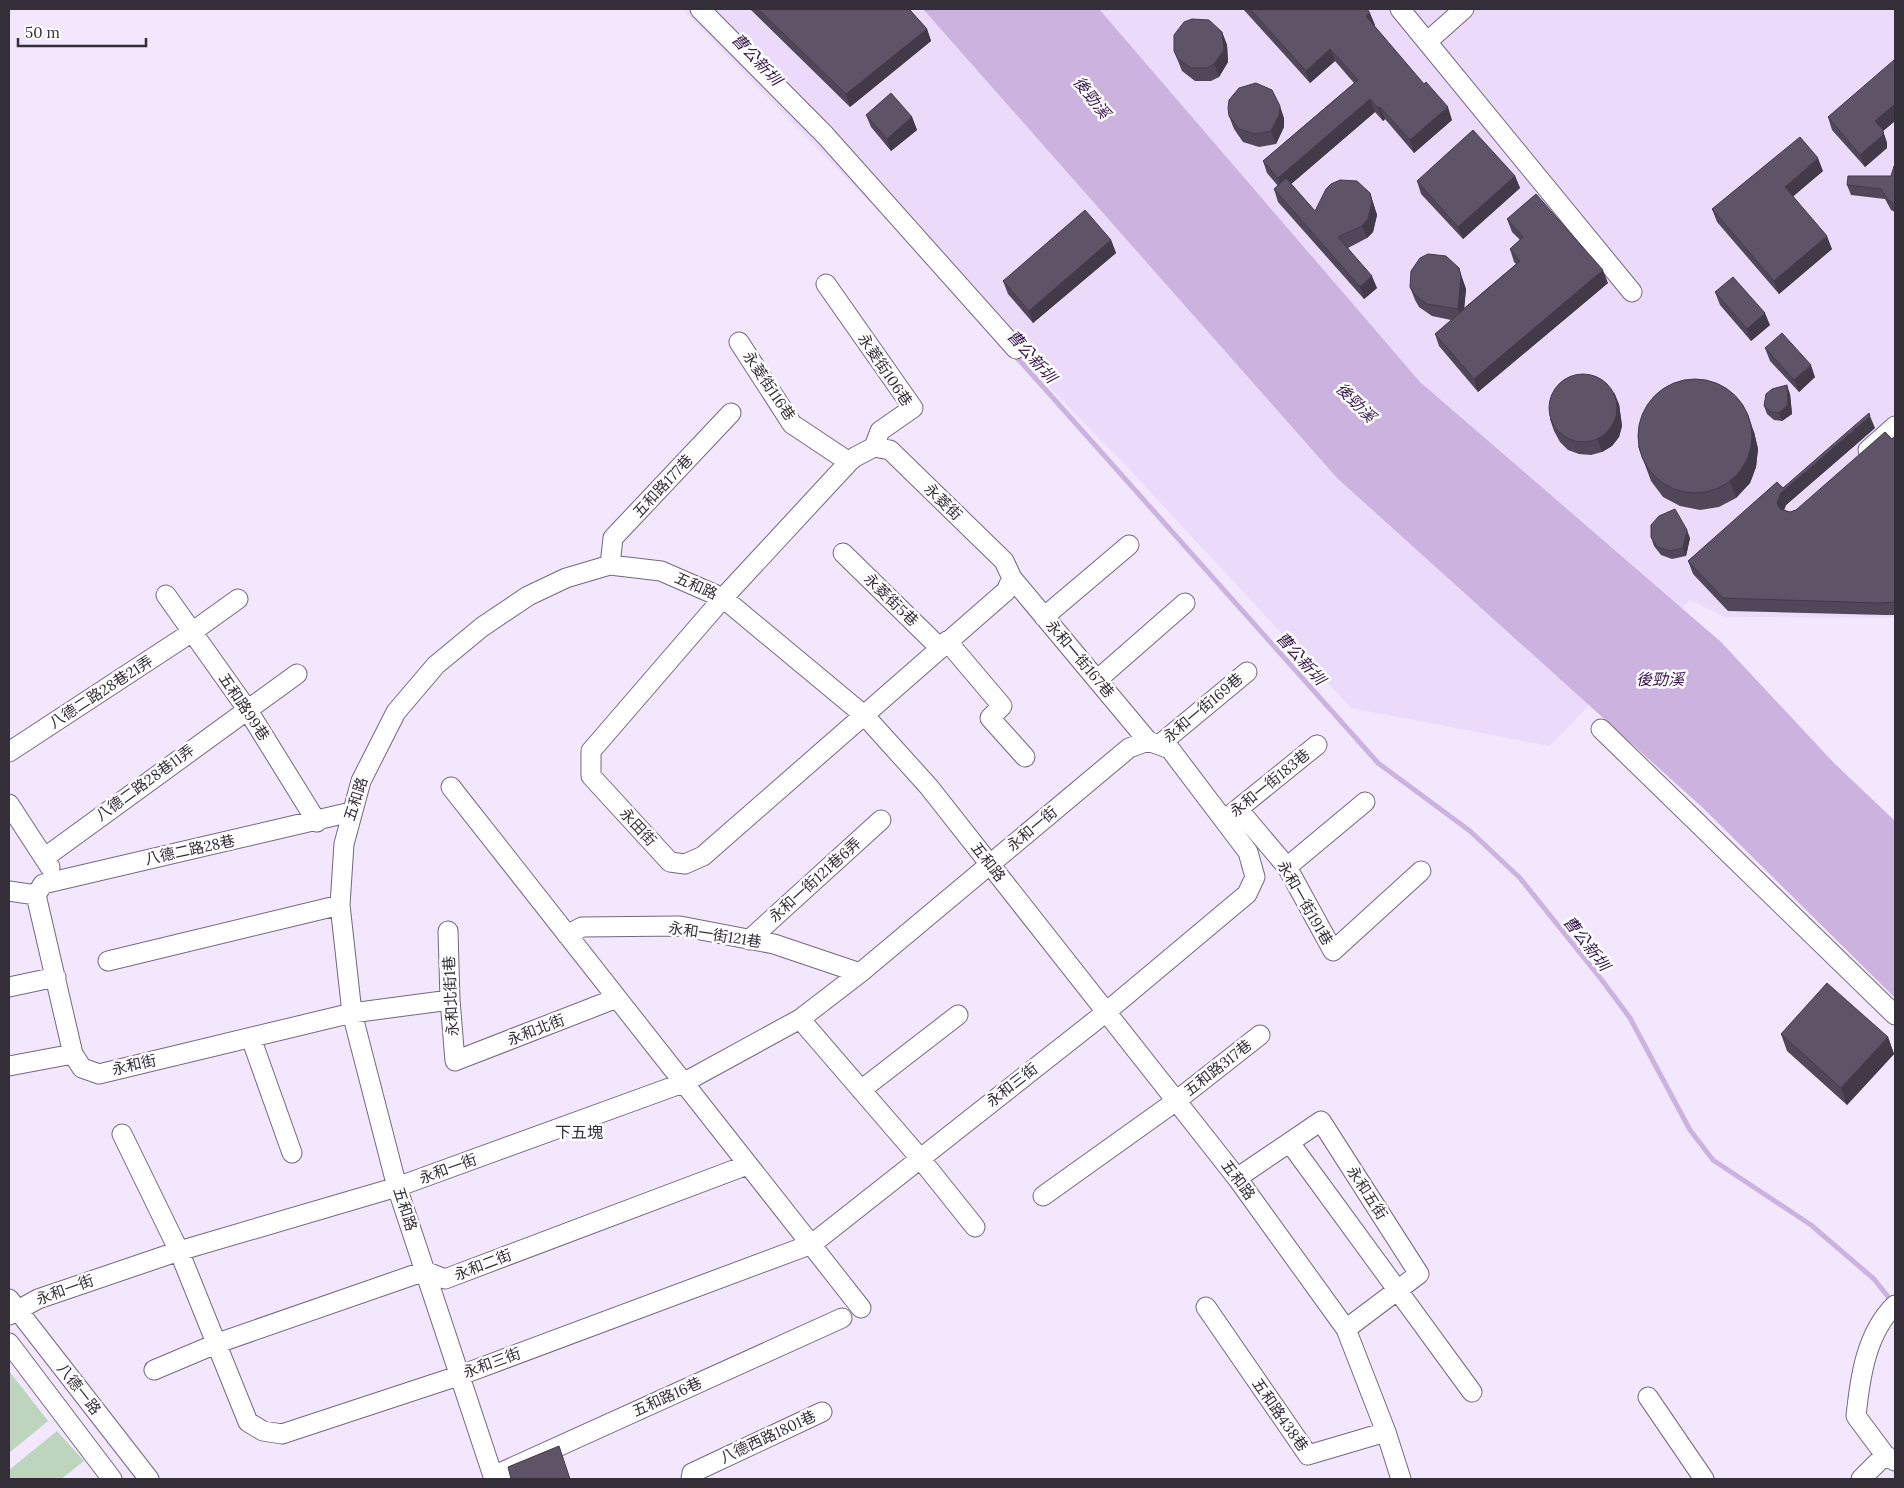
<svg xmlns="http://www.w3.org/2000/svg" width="1904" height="1488" font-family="Lora,'Noto Sans TC',serif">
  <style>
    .built { fill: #ecdafb }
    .green { fill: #bdd5bc }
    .water { fill: #ccb3df }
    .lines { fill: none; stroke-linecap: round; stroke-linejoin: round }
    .stream { stroke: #ccb3df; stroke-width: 5 }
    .minor-casing { stroke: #74687e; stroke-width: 21 }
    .minor { stroke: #fff; stroke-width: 19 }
    .wall { fill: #524759 }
    .shaded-wall { fill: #423a49 }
    .building { fill: #5f5368; stroke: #423a49 }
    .labels { text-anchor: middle; stroke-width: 5; stroke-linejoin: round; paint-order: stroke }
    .street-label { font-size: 15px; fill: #342e38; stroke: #fff }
    .water-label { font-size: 16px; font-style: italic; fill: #38174c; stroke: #fff }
    .neighbourhood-label { font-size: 16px; fill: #342e38; stroke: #fff }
  </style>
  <rect width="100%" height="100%" fill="#f2e7fc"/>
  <path class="built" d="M682,9H1895V618L1725,617L1690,600L1550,746L1351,708L1129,469Z"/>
  <path class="green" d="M9,1371L48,1421L9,1453Z
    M57,1431L84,1461L61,1479H9V1470Z"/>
  <path class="water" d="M923,9H1099L1420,382L1721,642L1832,761L1895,821V998L1703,808L1337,478Z"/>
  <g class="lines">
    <path class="stream" d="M1013,353L1378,763L1470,831L1520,878L1601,979L1630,1018L1690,1130L1713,1160L1811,1225L1874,1279L1893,1303"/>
    <g class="minor-casing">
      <path id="minor" d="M700,9L825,135L1016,349
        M1400,9L1632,292
        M1428,41L1464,9
        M826,284L913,408L880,431L874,447
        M739,342L792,424L849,462
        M874,447L890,450L1004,561L1012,578L1006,591L703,856L685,864L670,862L591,776V751L723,598L849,462L855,457Z
        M1868,450L1895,426
        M843,553L939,647
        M610,565L613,538L731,413
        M1012,578L1148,741
        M166,595L247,709L317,822
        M1044,617L1129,545
        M947,641L1002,706L990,718L1025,757
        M1097,680L1185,603
        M1601,729L1895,1015
        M1159,745L1247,672
        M9,752L192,632L238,599
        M451,787L861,1308
        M9,804L50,867
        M1238,809L1287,867L1333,951L1421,871
        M351,812L43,884L36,895L73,1054L82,1068L99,1074L352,1013L450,1000
        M1228,817L1317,745
        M44,858L297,674
        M1287,867L1365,802
        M9,891L36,895
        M448,931L450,1000L455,1061L617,998
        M567,935L582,927L680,926L774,944L860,973
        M749,940L881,820
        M108,961L340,905
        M9,987L56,977
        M800,1019L919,1157L975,1227
        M251,1038L292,1153
        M9,1066L73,1054
        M861,1090L958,1015
        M1290,1143L1472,1392
        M1237,1178L1321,1121L1419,1274L1346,1329
        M1043,1196L1176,1101L1260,1035
        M9,1299L149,1479
        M1895,1305C1866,1333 1860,1378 1856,1416L1885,1455L1895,1461
        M1206,1307L1308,1455L1386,1432
        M9,1315L38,1299L179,1251L397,1187L683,1083L800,1019L860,973L1129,748L1148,741L1170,749L1248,852L1255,877L1247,894L1105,1013L812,1244L461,1375L282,1434L263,1431L248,1422L179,1251L122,1134
        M9,1343L112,1479
        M154,1370L218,1343L425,1271L445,1279L747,1165
        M1648,1397L1704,1479
        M493,1476L842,1318
        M494,1479L397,1187L352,1013L340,905L344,844L361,781L396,712L436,665L482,627L528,596L566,578L610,565L661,571L723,598L865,716L929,787L1237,1178L1346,1329L1386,1432L1401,1479
        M691,1479L692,1473L822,1412
        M1861,1479L1885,1455"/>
    </g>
    <use href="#minor" class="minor"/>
  </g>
  <path class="wall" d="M750,9H909L927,29L931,41L850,107Z
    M1243,9H1367L1375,25L1374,26L1452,120L1414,153L1385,119L1383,121L1375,112L1291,184L1315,211L1370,193L1377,215L1373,232L1367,238L1348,248L1377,288L1364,299L1278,202L1274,189L1278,186L1267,173L1263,161L1354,83L1335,61L1310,83Z
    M1222,32L1227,45L1228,62L1219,77L1211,81H1195L1182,71L1174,51Z
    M1895,61V121L1883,131L1887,143V148L1865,167L1832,130L1828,117Z
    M866,115L912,117L917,130L891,151L871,127Z
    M1229,116L1284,118V127L1276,144L1259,147L1243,142L1234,129Z
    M1895,165V212L1891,210L1885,199L1851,195L1847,185L1891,176Z
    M1823,171L1793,196L1832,249L1779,294L1717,222L1712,209Z
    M1515,176L1520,188L1463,239L1421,194L1417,181Z
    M1507,219L1608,283L1478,392L1439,346L1435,334L1451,320L1432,316L1419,307L1415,300L1410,287L1463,281L1466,289L1464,308L1516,264L1514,262L1510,249L1520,240L1512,232Z
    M1111,240L1116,253L1033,323L1008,294L1003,281Z
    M1715,292L1770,325L1751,341L1720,305Z
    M1765,348L1815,377L1799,392L1770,361Z
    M1790,394L1792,414L1782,421L1774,420L1767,414L1764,406Z
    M1619,404L1622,426L1619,437L1612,446L1602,452L1591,455L1579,454L1568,450L1560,442L1554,431L1550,419Z
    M1875,428L1786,505L1784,510L1790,512L1796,510L1895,436V615H1884L1728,611L1693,574L1688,561L1783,488Z
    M1754,432L1758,449L1756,467L1750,483L1736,498L1719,507L1700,510L1680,506L1663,497L1651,481L1638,446Z
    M1651,537L1690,538L1686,556L1672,559L1661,555L1654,546Z
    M1781,1034L1888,1037L1894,1054L1847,1105L1787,1051Z"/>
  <path class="shaded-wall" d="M1370,13L1375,25L1371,29L1366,16Z
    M927,29L931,41L850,107L846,94Z
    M1222,32L1227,45L1228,62L1219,77L1214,64Z
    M1330,49L1335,61L1310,83L1306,71Z
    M1370,99L1375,112L1283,191L1278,178Z
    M1895,104V121L1883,131L1887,143V148L1865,167L1860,155L1875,121Z
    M1280,106L1284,118V127L1276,144L1271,131Z
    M1380,107L1385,119L1383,121L1378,108Z
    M1448,107L1452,120L1414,153L1410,140Z
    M912,117L917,130L891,151L887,139Z
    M1818,158L1823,171L1789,200L1785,187Z
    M1515,176L1520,188L1463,239L1458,227Z
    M1370,193L1377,215L1373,232L1367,238L1362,226Z
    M1827,236L1832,249L1779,294L1774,281Z
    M1111,240L1116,253L1033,323L1029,311Z
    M1459,268L1466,289L1463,322L1458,309Z
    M1603,270L1608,283L1478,392L1474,379Z
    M1372,276L1377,288L1364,299L1360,287Z
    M1765,313L1770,325L1751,341L1747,329Z
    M1811,365L1815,377L1799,392L1794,380Z
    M1787,385L1790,394L1792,414L1782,421L1779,413Z
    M1614,392L1619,404L1622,426L1619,437L1612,446L1602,452L1598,440Z
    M1748,415L1754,432L1758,449L1756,467L1750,483L1736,498L1730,481Z
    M1870,416L1875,428L1786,505L1782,516L1777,503L1781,493Z
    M1687,530L1690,538L1686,556L1683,548Z
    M1888,1037L1894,1054L1847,1105L1841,1088Z"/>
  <path class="building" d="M758,9H909L927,29L846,94Z
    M1250,9H1367L1370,13L1366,16L1424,84L1426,82L1448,107L1410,140L1380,107L1378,108L1370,99L1278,178L1263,161L1358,80L1330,49L1306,71Z
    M1192,19L1209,20L1222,32L1224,50L1214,64L1207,68H1191L1178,59L1174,51V35L1184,22Z
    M1894,60L1895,61V104L1875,121L1883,130V135L1860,155L1828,117Z
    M1256,83L1272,90L1280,106L1279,115L1271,131L1254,134L1239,129L1229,116L1228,108L1229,100L1239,88Z
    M891,93L912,117L887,139L866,115Z
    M1473,130L1515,176L1458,227L1417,181Z
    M1800,137L1818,158L1785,187L1827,236L1774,281L1712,209Z
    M1895,165V204L1888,200L1881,189L1847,185L1848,176H1891L1894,166Z
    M1286,178L1315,211L1326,189L1331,184L1340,180L1357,181L1370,193L1372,202L1368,219L1362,226L1338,237L1372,276L1360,287L1274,189Z
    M1536,194L1603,270L1474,379L1435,334L1520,261L1510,249L1523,237L1507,219Z
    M1085,210L1111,240L1029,311L1003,281Z
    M1428,254L1446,256L1459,268L1461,277L1458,309L1427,304L1414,294L1410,287L1411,271L1420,258Z
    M1733,277L1765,313L1747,329L1715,292Z
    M1782,333L1811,365L1794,380L1765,348Z
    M1549 408a34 34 0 1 1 68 0a34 34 0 1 1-68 0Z
    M1638 436a57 57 0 1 1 114 0a57 57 0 1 1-114 0Z
    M1787,385L1788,405L1779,413L1771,412L1764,406L1766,394L1772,389Z
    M1869,413L1870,416L1781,493L1777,503L1780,509L1790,512L1796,510L1885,432L1892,439L1895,436V602L1879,603L1723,598L1688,561L1777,482L1783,488Z
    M1675,509L1687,530L1683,548L1669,551L1657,547L1651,537V525L1659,516Z
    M1827,983L1888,1037L1841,1088L1781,1034Z
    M559,1446L570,1479H511L508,1467Z"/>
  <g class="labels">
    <g class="street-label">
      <text transform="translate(885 370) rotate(56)" y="5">永菱街106巷</text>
      <text transform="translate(769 386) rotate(56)" y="5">永菱街116巷</text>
      <text transform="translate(663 486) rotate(-47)" y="5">五和路177巷</text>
      <text transform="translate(943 502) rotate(44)" y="5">永菱街</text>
      <text transform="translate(696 586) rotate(24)" y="5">五和路</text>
      <text transform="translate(891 600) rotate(44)" y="5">永菱街5巷</text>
      <text transform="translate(1080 659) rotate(50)" y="5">永和一街167巷</text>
      <text transform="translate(101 692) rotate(-33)" y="5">八德二路28巷21弄</text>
      <text transform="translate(244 707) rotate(56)" y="5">五和路99巷</text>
      <text transform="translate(1203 708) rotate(-40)" y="5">永和一街169巷</text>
      <text transform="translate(145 783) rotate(-36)" y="5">八德二路28巷11弄</text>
      <text transform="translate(1270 783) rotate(-39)" y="5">永和一街183巷</text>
      <text transform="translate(356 799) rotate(-72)" y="5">五和路</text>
      <text transform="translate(638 827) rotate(47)" y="5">永田街</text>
      <text transform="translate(1032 829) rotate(-40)" y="5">永和一街</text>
      <text transform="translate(190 850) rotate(-12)" y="5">八德二路28巷</text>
      <text transform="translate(988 862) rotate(52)" y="5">五和路</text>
      <text transform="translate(815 880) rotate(-42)" y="5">永和一街121巷6弄</text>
      <text transform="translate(1305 903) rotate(60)" y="5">永和一街191巷</text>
      <text transform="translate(715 935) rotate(9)" y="5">永和一街121巷</text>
      <text transform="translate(451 996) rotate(-93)" y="5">永和北街1巷</text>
      <text transform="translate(536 1030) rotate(-21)" y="5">永和北街</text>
      <text transform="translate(134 1065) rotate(-13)" y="5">永和街</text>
      <text transform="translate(1218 1068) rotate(-38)" y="5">五和路317巷</text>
      <text transform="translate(1012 1085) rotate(-38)" y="5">永和三街</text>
      <text transform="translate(448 1169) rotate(-20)" y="5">永和一街</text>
      <text transform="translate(1238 1180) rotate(53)" y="5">五和路</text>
      <text transform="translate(1367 1193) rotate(57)" y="5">永和五街</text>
      <text transform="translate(405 1209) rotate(72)" y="5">五和路</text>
      <text transform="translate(483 1265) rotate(-21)" y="5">永和二街</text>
      <text transform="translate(65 1290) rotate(-20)" y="5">永和一街</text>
      <text transform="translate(492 1363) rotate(-20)" y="5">永和三街</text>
      <text transform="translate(79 1389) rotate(52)" y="5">八德一路</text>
      <text transform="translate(667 1397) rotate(-24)" y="5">五和路16巷</text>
      <text transform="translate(1280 1415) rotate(55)" y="5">五和路438巷</text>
      <text transform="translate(768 1437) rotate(-25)" y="5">八德西路1801巷</text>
    </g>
    <g class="water-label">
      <text transform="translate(757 59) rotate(47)" y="6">曹公新圳</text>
      <text transform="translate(1092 97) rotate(52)" y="6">後勁溪</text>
      <text transform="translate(1032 356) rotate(48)" y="6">曹公新圳</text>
      <text transform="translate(1356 402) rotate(45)" y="6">後勁溪</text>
      <text transform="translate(1301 658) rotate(48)" y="6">曹公新圳</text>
      <text x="1660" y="685">後勁溪</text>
      <text transform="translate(1587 943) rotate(52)" y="6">曹公新圳</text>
    </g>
    <g class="neighbourhood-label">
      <text x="579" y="1138">下五塊</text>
    </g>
  </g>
  <rect width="1904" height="1488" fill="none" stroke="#342e38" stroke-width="20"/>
  <path d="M18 38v8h128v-8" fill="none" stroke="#342e38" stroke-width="2.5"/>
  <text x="25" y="38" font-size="15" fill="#342e38" stroke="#ffffff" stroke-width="4" paint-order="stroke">50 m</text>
</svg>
